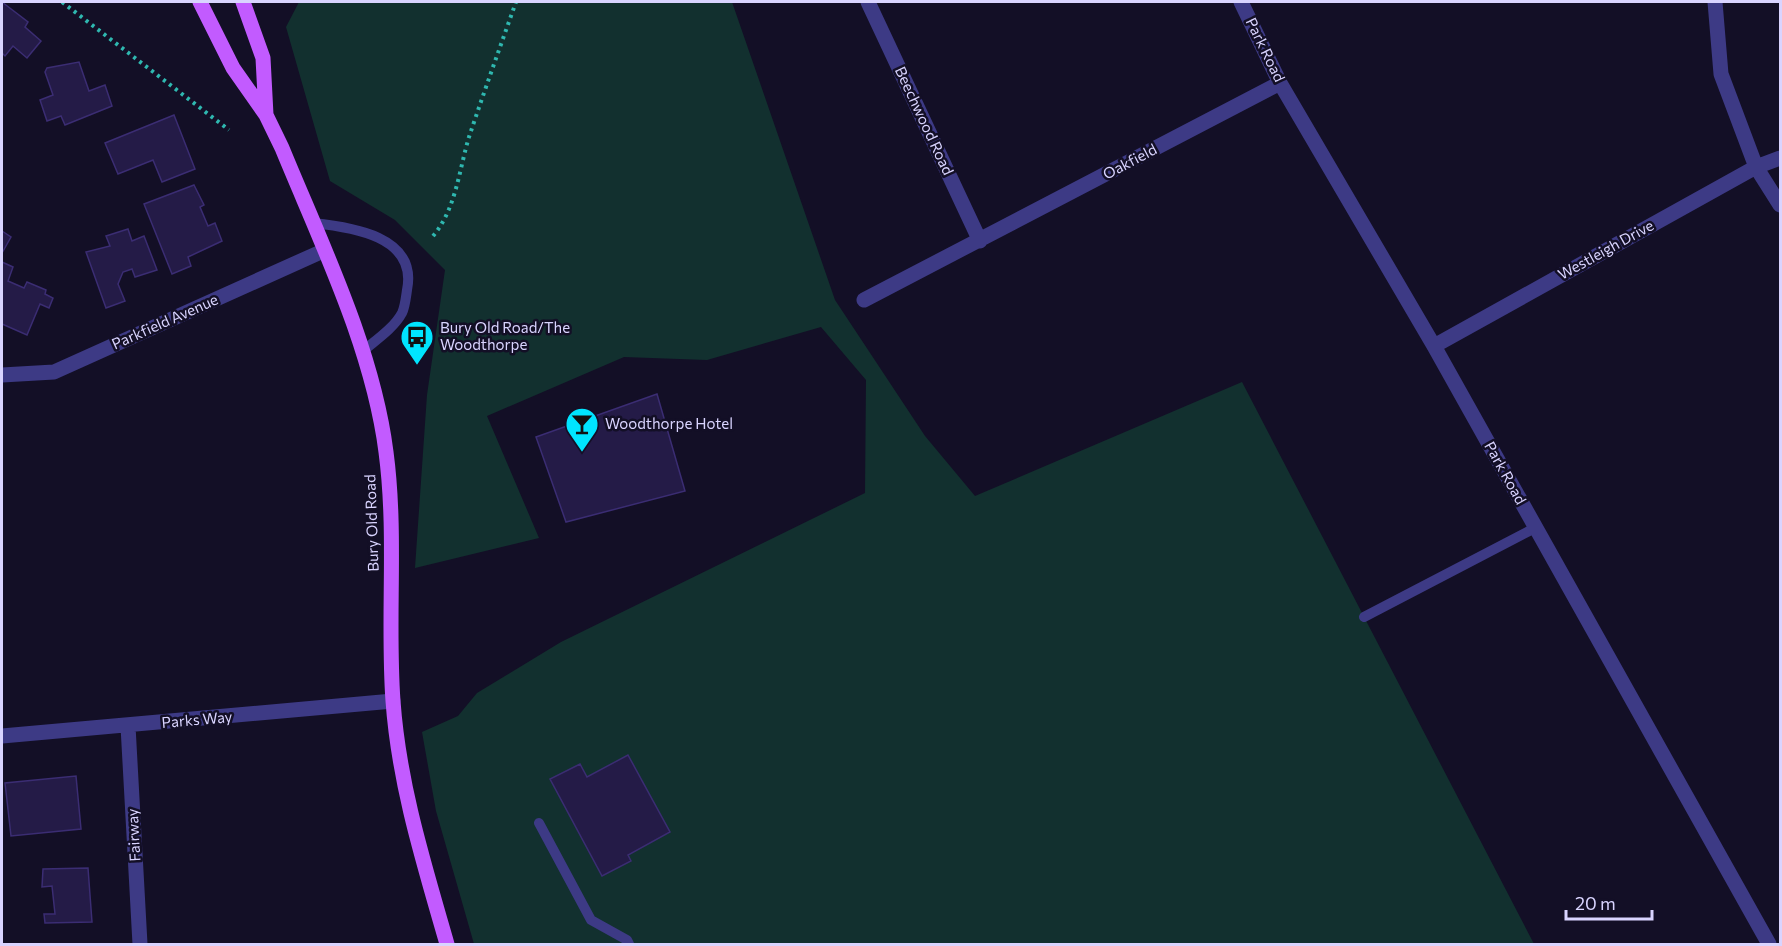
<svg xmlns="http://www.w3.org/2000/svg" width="1782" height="946" font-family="Commissioner,sans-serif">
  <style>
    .green { fill: #12302f }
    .building { fill: #241b47; stroke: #3b2d73; stroke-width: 1.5 }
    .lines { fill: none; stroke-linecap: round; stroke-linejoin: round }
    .path { stroke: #2fb8b0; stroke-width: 4; stroke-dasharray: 3 4.5; stroke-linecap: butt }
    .lane { stroke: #3d3a85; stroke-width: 10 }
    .street { stroke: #3d3a85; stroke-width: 15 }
    .primary { stroke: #c25bff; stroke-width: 15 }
    .labels { text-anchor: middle; stroke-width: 5; stroke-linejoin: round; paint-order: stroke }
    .street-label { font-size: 15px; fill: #d9d4ff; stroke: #130f26 }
    .poi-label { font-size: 15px; fill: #d9d4ff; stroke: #130f26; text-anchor: start }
  </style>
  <rect width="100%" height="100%" fill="#130f26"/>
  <path class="green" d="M299,2H732L835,300L925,436L975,496L1242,382L1534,944H474L436,811L422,732L458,716L477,693L561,642L865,493L866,380L821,327L707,360L624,357L487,416L539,538L415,568L427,395L445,270L395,220L330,181L286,27Z"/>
  <path class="building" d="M2,2L28,22L25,27L41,41L27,58L13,46L5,56L2,53Z
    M79,62L89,91L105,85L112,106L65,125L61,116L47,121L40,100L53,95L45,72L47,68Z
    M174,115L195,169L162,182L153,160L118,174L105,143Z
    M194,185L204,205L200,207L208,226L215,223L222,241L188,257L191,266L172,274L144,204Z
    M128,229L132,241L144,236L157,270L135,277L132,269L123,272L118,284L125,301L106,308L86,252L110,246L106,236Z
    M2,231L11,237L2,253Z
    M2,262L13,267L8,281L24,288L27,282L46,290L45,294L53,298L49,308L40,304L27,335L2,324Z
    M657,394L685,491L566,522L536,437Z
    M628,755L670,832L628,855L631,861L602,876L550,779L580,764L587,777Z
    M76,776L81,829L11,836L5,783Z
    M88,868L92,922L45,923L44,914H55L52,886L42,887L43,869Z"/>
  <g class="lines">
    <path class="path" d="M62,2L229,130
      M433,236C456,209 459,170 469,137C484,92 500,47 516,2"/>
    <path class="lane" d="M313,223C351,227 418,236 407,290C406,297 405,307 402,313C394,328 376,340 363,351
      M1364,617L1535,528
      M539,823L591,920L627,940L629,944"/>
    <path class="street" d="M868,2L980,241
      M1241,2L1280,83L1434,346L1769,944
      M1715,2L1721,74L1756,167L1780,205
      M864,300L1280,83
      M1434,346L1756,167L1780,158
      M2,375L54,372L323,251
      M128,726L140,944
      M2,736L393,701"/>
    <path class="primary" d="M200,2L233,68L266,115L282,148C321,243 373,349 386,452C397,535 387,618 393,701C399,785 424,864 447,944
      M243,2L263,58L266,115"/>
  </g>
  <defs>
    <g id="bus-pin" transform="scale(1.725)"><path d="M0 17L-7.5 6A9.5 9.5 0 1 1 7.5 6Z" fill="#00e5ff" stroke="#130f26"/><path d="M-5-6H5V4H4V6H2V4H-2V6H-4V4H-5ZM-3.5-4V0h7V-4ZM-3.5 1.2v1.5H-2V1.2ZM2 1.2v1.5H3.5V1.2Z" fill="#111"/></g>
    <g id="bar-pin" transform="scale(1.725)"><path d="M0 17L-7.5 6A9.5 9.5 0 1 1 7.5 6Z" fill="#00e5ff" stroke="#130f26"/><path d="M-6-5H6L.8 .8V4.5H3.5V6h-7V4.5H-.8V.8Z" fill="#111"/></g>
  </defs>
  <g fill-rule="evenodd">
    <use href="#bus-pin" x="417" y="337"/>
    <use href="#bar-pin" x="582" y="424"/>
  </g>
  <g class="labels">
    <g class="street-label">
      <text transform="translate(1265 50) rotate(64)" y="5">Park Road</text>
      <text transform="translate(924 121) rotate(65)" y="5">Beechwood Road</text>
      <text transform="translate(1130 162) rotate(-28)" y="5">Oakfield</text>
      <text transform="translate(1606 250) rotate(-29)" y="5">Westleigh Drive</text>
      <text transform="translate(165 322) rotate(-24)" y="5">Parkfield Avenue</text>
      <text transform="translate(1505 473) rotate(61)" y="5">Park Road</text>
      <text transform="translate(372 523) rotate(-92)" y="5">Bury Old Road</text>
      <text transform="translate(197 720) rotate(-5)" y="5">Parks Way</text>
      <text transform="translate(134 835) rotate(-93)" y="5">Fairway</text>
    </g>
    <g class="poi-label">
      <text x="440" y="333">Bury Old Road/The<tspan x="440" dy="17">Woodthorpe</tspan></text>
      <text x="605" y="429">Woodthorpe Hotel</text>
    </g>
  </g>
  <rect width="1782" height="946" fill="none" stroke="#d9d4ff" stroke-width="6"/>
  <path d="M1566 910v9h86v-9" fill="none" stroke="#d9d4ff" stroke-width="3"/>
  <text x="1575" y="910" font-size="18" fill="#d9d4ff" stroke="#130f26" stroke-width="4.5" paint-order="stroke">20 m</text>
</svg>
